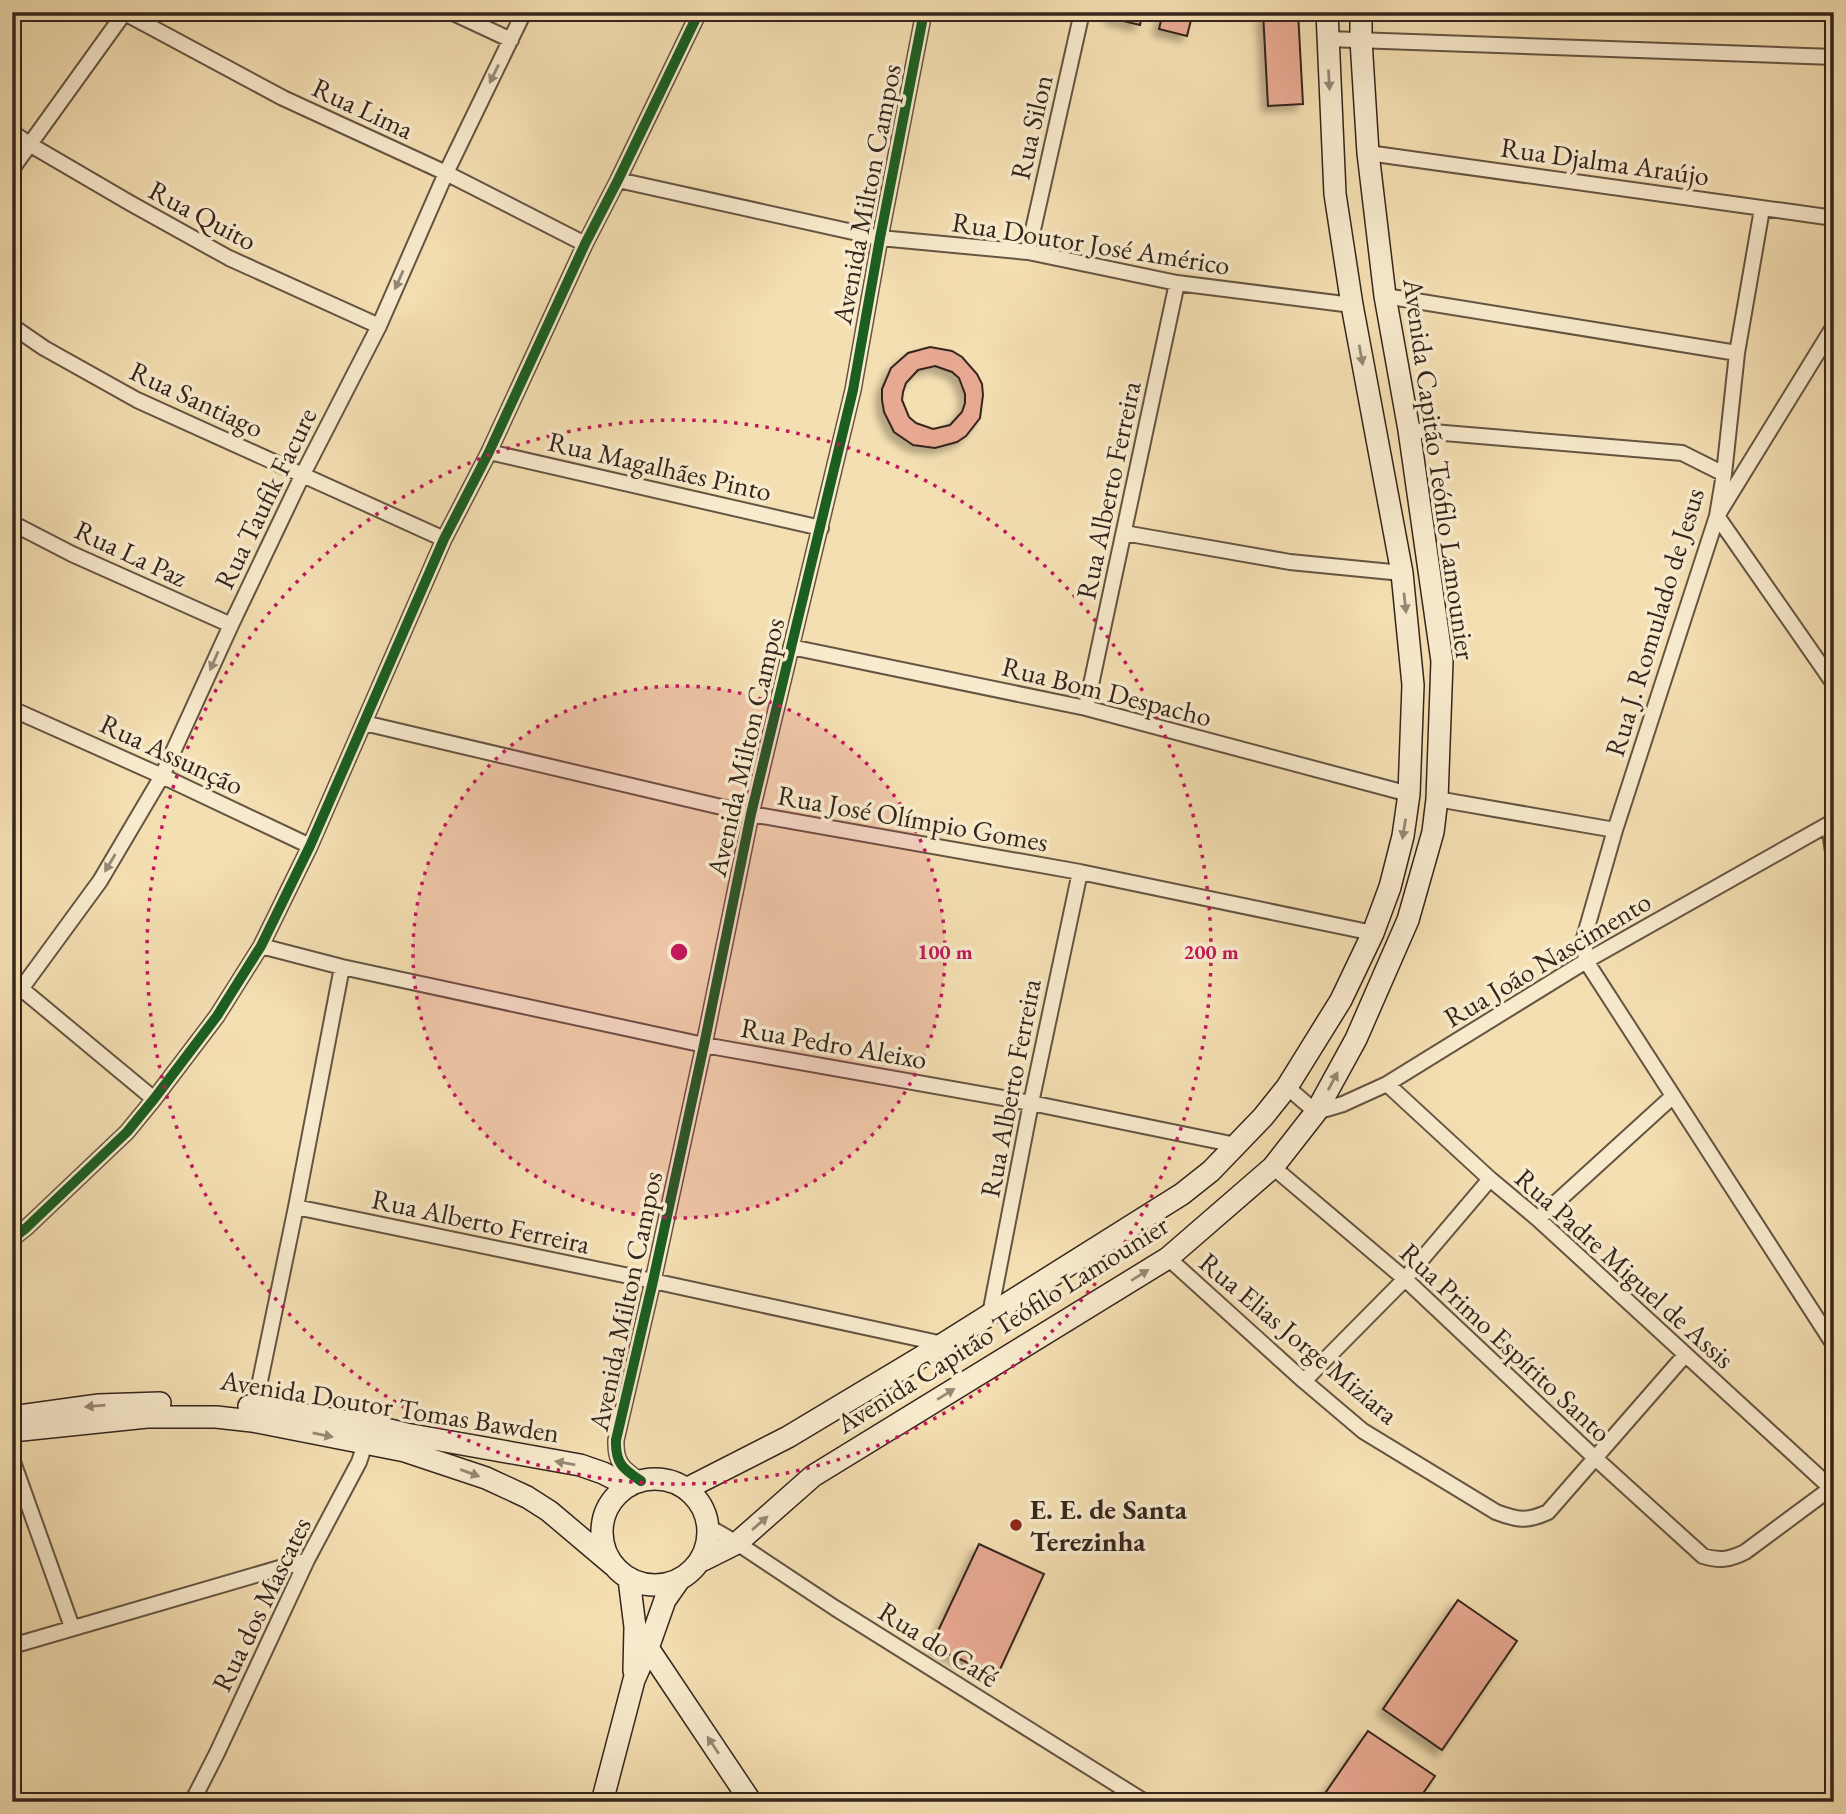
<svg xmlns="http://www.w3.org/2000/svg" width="1846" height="1814" font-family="'EB Garamond',serif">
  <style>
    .building { fill: #e8a992; stroke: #35251d; stroke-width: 2; fill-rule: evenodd; filter: url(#shadow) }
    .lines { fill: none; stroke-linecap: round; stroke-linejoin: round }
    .minor-casing { stroke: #655442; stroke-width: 18 }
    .secondary-casing { stroke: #35251d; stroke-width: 24 }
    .minor { stroke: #f8eacd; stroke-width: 14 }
    .secondary { stroke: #f8eacd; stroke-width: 21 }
    .cycleway-casing { stroke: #f8eacd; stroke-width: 15 }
    .cycleway { stroke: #1b5e20; stroke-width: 10 }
    .oneway { fill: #968875 }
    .ring { fill: none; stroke: #c2185b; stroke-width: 3.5; stroke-dasharray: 3.5 7 }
    .poi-dot { fill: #8f2418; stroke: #f8eacd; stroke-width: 2.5 }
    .labels { text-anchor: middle; stroke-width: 7; stroke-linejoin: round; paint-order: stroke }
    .street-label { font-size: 28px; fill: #35251d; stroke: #f8eacd }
    .poi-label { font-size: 28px; font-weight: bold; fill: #35251d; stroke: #f8eacd; text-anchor: start }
    .centre { fill: #c2185b; stroke: #f8eacd; stroke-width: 3.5 }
    .ring-label { font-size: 21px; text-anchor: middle; font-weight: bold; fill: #c2185b; stroke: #f8eacd; stroke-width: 7; stroke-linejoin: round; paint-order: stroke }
  </style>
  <defs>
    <filter id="shadow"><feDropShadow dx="-6" dy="6" stdDeviation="3.5" flood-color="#0004"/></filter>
  </defs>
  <rect width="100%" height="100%" fill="#f4dfb2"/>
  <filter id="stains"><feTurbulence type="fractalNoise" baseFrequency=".00286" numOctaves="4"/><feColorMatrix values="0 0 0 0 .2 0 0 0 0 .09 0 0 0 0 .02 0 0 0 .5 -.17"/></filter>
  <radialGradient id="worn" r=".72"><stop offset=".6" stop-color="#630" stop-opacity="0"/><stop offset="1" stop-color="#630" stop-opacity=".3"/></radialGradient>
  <path class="building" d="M1112,12H1143L1140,25L1111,18Z
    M1163,12H1193L1187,36L1159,29Z
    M1263,12H1298L1303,104L1268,106Z
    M930,347L952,351L962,357L977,374L982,384L983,395L980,418L966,436L957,442L935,448L913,445L894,432L884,412L882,400V389L891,368L908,353ZM935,366L952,372L959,378L965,394V403L962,412L950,425L933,429L916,423L909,417L902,400L903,392L906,383L918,370Z
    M979,1544L1044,1574L997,1676L931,1646Z
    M1458,1600L1517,1641L1442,1750L1383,1709Z
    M1368,1731L1435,1776L1417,1802H1319Z"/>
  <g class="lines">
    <g class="minor-casing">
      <path id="minor" d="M123,12L283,98L446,173L585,244
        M451,12L511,40
        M1327,39L1834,57
        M12,132L29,144L130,203L229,258L379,326
        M1368,153L1834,218
        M12,169L125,12
        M618,180L880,238L1028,252L1177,283L1352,305
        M1762,209L1737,353L1724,474L1717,516L1615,830L1584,938L1586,961L1834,1345
        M1028,252L1082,12
        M1385,296L1737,353
        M12,326L44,348L137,400L444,539
        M1834,326L1717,516L1834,684
        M1409,430L1682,453L1724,474
        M489,452L821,528
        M12,523L72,554L231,625
        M1124,533L1290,562L1402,573
        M791,647L1086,708L1409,794
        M1086,708L1177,283
        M12,709L162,776L310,846
        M364,723L751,814L1080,872L1373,933
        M1437,799L1615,830
        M1829,824L1834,859
        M261,946L342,967L704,1045L1031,1103L1236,1145
        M12,981L154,1099
        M12,997L21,989L100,881L162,776L231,625L303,474L379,326L446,173L524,12
        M1387,1084L1490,1179L1538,1219L1831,1488
        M1287,1087L1316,1112L1343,1104L1387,1084L1586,961L1834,821
        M1273,1167L1405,1279L1594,1457L1703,1556C1719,1561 1729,1560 1745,1552L1834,1486
        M296,1207L653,1281L943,1344
        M1538,1219L1672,1097
        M12,1239L26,1228L127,1132L154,1099L217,1016L261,946L310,846L444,539L489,452L585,244L618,180L699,12
        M1168,1258L1304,1381L1363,1431L1496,1512C1517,1520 1527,1522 1548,1512L1685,1355
        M990,1314L1031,1103L1080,872
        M1304,1381L1405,1279L1490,1179
        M253,1415L296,1207L342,967
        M12,1459L72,1627
        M641,1481C623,1469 615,1463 616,1440L653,1281L704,1045L751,814L853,390L880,238L924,12
        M707,1526L737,1543L835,1608L1145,1802
        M12,1646L307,1560
        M192,1802L217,1753L307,1560L359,1462L367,1438"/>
    </g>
    <g class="secondary-casing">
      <path id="secondary" d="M249,1406L369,1425L406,1434L580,1465L603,1473L629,1486
        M12,1417L99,1405L160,1403
        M12,1431L147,1417H216L252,1421L405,1451L486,1478L527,1497L549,1511L613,1565
        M602 1532a53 53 0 1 1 106 0a53 53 0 1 1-106 0Z
        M686,1489L788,1437L943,1344L1182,1194L1211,1171L1263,1117L1287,1087L1341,1000L1373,933L1390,887L1403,836L1409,794L1413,685L1402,573L1352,305L1335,194L1327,12
        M703,1560L737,1543L813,1476L1168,1258L1273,1167L1316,1112L1356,1039L1408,920L1433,832L1437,799L1442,661L1409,430L1385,296L1368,153L1361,40V12
        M629,1579L635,1627L634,1671
        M648,1648L751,1802
        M602,1802L634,1680L648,1648L665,1600L679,1580"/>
    </g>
    <use href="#minor" class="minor"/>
    <use href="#secondary" class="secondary"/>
    <g class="cycleway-casing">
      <path id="cycleway" d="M12,1239L26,1228L127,1132L154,1099L217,1016L261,946L310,846L444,539L489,452L585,244L618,180L699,12
        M641,1481C623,1469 615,1463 616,1440L653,1281L704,1045L751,814L853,390L880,238L924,12"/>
    </g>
    <use href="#cycleway" class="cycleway"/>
  </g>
  <defs><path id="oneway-solid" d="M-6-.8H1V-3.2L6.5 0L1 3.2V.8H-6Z" transform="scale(1.75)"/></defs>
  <g class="oneway">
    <use href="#oneway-solid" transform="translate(494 74) rotate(116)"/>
    <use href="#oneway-solid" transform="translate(1329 80) rotate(87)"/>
    <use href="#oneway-solid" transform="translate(399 280) rotate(114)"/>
    <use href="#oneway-solid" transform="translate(1361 355) rotate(80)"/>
    <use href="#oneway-solid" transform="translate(1405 603) rotate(84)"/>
    <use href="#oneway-solid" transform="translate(214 661) rotate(114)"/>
    <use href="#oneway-solid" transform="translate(1404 829) rotate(99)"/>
    <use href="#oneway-solid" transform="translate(110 863) rotate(121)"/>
    <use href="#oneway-solid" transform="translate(1333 1081) rotate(-62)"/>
    <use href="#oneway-solid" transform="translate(1140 1275) rotate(-32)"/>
    <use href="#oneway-solid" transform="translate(946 1394) rotate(-32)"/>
    <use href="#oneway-solid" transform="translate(95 1406) rotate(175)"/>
    <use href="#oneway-solid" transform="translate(323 1435) rotate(11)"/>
    <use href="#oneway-solid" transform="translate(565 1463) rotate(-170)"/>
    <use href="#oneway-solid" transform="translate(470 1473) rotate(20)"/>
    <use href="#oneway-solid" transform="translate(760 1523) rotate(-41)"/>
    <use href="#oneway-solid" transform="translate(713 1745) rotate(-124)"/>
  </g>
  <circle cx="679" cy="952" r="266" fill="#c2185b" fill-opacity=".12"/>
  <g class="ring">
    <circle cx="679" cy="952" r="266"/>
    <circle cx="679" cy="952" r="532"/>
  </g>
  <circle class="poi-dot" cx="1016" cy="1525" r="7"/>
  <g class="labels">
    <g class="street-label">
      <text transform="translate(363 108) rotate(25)" y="10">Rua Lima</text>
      <text transform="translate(1031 127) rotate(-77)" y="10">Rua Silon</text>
      <text transform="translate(1605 161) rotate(8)" y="10">Rua Djalma Araújo</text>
      <text transform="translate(866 194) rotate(-79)" y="10">Avenida Milton Campos</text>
      <text transform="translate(203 215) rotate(28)" y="10">Rua Quito</text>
      <text transform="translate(1091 243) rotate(9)" y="10">Rua Doutor José Américo</text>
      <text transform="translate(197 399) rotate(25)" y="10">Rua Santiago</text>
      <text transform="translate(660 466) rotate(13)" y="10">Rua Magalhães Pinto</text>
      <text transform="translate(1440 469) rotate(82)" y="10">Avenida Capitão Teófilo Lamounier</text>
      <text transform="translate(1108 490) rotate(-78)" y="10">Rua Alberto Ferreira</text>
      <text transform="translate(265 498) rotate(-64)" y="10">Rua Taufik Facure</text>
      <text transform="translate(131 553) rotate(25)" y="10">Rua La Paz</text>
      <text transform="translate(1654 622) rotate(-73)" y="10">Rua J. Romulado de Jesus</text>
      <text transform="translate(1107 691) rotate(14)" y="10">Rua Bom Despacho</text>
      <text transform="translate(745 747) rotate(-77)" y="10">Avenida Milton Campos</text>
      <text transform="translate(172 754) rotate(25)" y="10">Rua Assunção</text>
      <text transform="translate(913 818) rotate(10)" y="10">Rua José Olímpio Gomes</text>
      <text transform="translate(1547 959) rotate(-31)" y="10">Rua João Nascimento</text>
      <text transform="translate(834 1043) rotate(10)" y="10">Rua Pedro Aleixo</text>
      <text transform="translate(1010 1088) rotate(-79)" y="10">Rua Alberto Ferreira</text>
      <text transform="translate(481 1221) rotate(12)" y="10">Rua Alberto Ferreira</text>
      <text transform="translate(1625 1268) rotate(42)" y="10">Rua Padre Miguel de Assis</text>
      <text transform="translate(625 1301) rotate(-78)" y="10">Avenida Milton Campos</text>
      <text transform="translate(1002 1324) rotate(-32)" y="10">Avenida Capitão Teófilo Lamounier</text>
      <text transform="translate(1299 1338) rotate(40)" y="10">Rua Elias Jorge Miziara</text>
      <text transform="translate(1506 1342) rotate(43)" y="10">Rua Primo Espírito Santo</text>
      <text transform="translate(390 1406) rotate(9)" y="10">Avenida Doutor Tomas Bawden</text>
      <text transform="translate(261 1604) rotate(-64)" y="10">Rua dos Mascates</text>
      <text transform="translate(939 1644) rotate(32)" y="10">Rua do Café</text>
    </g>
    <g class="poi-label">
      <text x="1030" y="1519">E. E. de Santa<tspan x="1030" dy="32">Terezinha</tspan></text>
    </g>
  </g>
  <circle cx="679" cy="952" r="10" class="centre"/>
  <g class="ring-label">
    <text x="945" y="959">100 m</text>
    <text x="1211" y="959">200 m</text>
  </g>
  <rect width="1846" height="1814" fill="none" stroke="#f4dfb2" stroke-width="42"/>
  <rect x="14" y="14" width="1818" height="1786" fill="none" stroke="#35251d" stroke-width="3.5"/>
  <rect x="21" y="21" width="1804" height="1772" fill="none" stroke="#35251d" stroke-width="2"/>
  <rect width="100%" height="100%" filter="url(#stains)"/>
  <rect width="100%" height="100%" fill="url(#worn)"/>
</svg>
